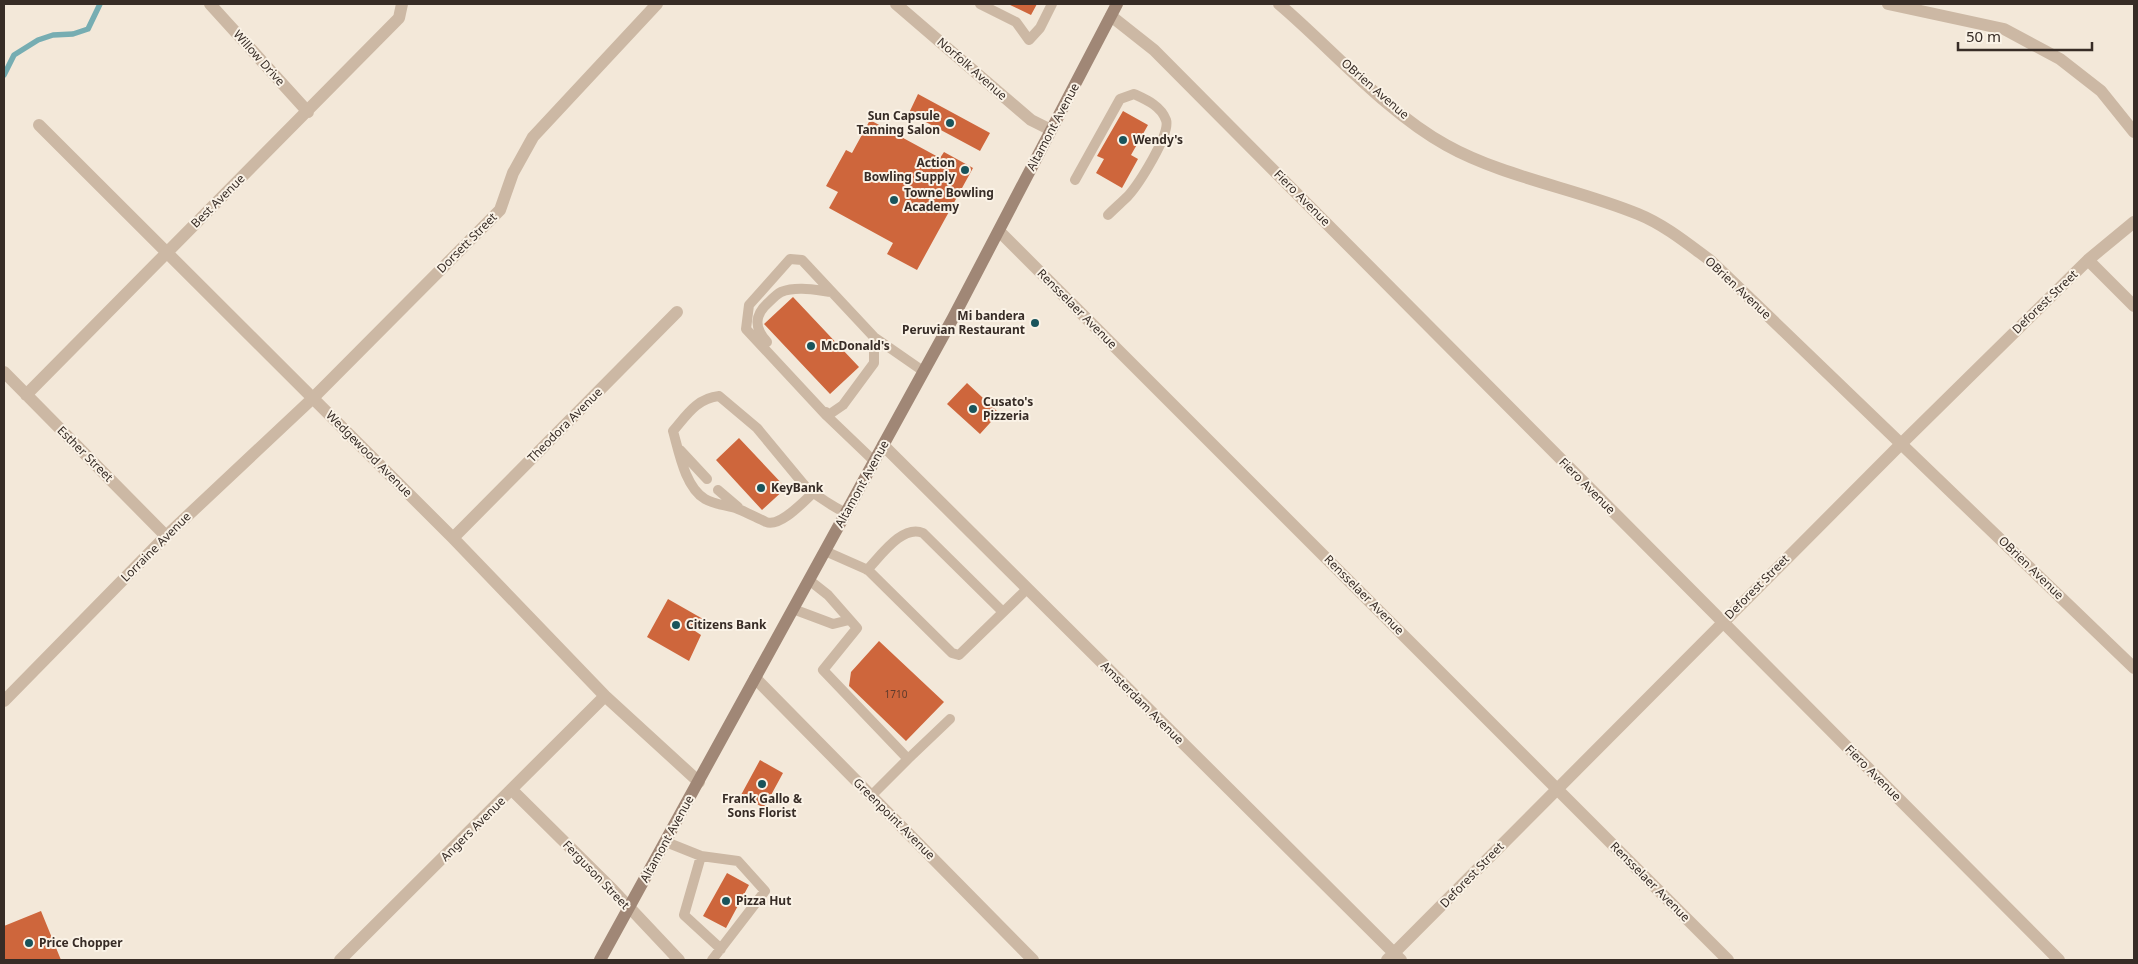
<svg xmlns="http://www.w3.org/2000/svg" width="2138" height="964" font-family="'Noto Sans',sans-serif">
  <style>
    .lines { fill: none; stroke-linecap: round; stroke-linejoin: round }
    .stream { stroke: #76adb2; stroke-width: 5.5 }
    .building { fill: #ce663c }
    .service { stroke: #ccb8a4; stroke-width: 10 }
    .minor { stroke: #ccb8a4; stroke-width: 12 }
    .secondary { stroke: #a08776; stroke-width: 12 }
    .poi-dot { fill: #19545b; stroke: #faf2e6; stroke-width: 2 }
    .labels { text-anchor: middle; stroke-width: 4; stroke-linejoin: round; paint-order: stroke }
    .number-label { font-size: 10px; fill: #5d3a2c }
    .street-label { font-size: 12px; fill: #372c26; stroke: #faf2e6 }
    .poi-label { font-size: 12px; font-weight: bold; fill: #372c26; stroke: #faf2e6; text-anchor: start }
  </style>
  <rect width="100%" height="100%" fill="#f3e8d9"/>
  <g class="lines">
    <path class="stream" d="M4,75L14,55L38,40L53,35L73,34L88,29L100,4"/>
  </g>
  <path class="building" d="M1008,4H1037L1031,15Z
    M918,94L990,133L980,151L909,113Z
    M1123,111L1148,125L1131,155L1138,159L1122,188L1096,173L1104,159L1097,156Z
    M870,120L940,158L944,152L973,168L917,270L887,254L893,243L829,208L838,192L826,186L846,150L852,153Z
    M793,297L859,367L830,394L764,324Z
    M967,383L999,413L980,434L947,404Z
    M739,438L786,488L762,510L716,460Z
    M668,599L703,619L695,631L701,635L689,661L647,637Z
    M879,641L944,702L906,741L849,686L851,672Z
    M760,760L783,773L764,808L741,795Z
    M727,873L749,885L726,928L703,916Z
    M41,911L61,960H4V926Z"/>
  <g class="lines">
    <path class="service" d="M980,4L1016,22L1029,40L1040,28L1052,4
      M1075,180L1120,99L1134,94C1147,100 1161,106 1166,120C1171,134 1138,185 1128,196C1122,202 1115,208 1108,215
      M767,342C754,328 754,315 769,302C772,299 777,294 781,292C797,286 815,290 832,292
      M826,412L827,416L843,405L874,363V337
      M680,450L707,479
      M874,461L827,416L746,329L749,305L790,259L802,260L874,337L923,371
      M718,490L738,507
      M813,493C804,501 780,528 766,522C757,518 748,513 738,509C728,505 715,505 705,499C685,487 679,452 673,431C686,416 697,398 719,396L757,428L805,486C818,497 830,505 846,513
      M825,551L868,570L952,653L959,655L1027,589
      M867,570C880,557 902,524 923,533L1003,612
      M809,580L828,595L857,628L823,670L908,759L950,719
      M793,609L833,624L849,620
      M871,796L908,759
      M666,842L701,856L738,861L765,891L712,960
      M701,856L684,915L721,949"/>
    <path class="minor" d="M210,4L308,112
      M896,4L1031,120L1051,130
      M1279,4C1332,49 1386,112 1446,145C1503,177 1578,189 1638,214C1665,225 1688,244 1711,261L2134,668
      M1888,4L2004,29L2060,59L2101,91L2134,132
      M1111,16L1154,50L2059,960
      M39,125L453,538L605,696L699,782
      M999,231L1728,960
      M2088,260L2134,306
      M4,372L166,536
      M26,395L399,18L402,4
      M883,445L1401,960
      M453,538L677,312
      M755,678L1033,960
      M4,701L166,536L313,398L500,210L513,173L533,137L657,4
      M512,790L613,890L679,960
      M340,960L605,696
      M1387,960L1901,444L2088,260L2134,222"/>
    <path class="secondary" d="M600,960L953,318L1117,4"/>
  </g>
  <g class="poi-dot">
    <circle cx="950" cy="123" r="5"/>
    <circle cx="1123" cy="140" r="5"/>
    <circle cx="965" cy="170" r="5"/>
    <circle cx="894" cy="200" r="5"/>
    <circle cx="1035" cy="323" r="5"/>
    <circle cx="811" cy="346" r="5"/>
    <circle cx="973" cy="409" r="5"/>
    <circle cx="761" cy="488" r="5"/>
    <circle cx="676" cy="625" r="5"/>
    <circle cx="762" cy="784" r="5"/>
    <circle cx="726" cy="901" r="5"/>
    <circle cx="29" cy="943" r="5"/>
  </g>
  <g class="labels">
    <g class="number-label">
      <text x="896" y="698">1710</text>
    </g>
    <g class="street-label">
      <text transform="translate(259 58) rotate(48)" y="4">Willow Drive</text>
      <text transform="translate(972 69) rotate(41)" y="4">Norfolk Avenue</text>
      <text transform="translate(1375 89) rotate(41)" y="4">OBrien Avenue</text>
      <text transform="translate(1053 127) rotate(-62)" y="4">Altamont Avenue</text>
      <text transform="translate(1302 198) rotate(45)" y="4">Fiero Avenue</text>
      <text transform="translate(218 201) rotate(-45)" y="4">Best Avenue</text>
      <text transform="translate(467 243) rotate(-45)" y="4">Dorsett Street</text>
      <text transform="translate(1738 288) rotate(43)" y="4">OBrien Avenue</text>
      <text transform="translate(2045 302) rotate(-44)" y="4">Deforest Street</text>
      <text transform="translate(1077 309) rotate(45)" y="4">Rensselaer Avenue</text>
      <text transform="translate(565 425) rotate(-45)" y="4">Theodora Avenue</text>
      <text transform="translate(85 454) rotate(45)" y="4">Esther Street</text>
      <text transform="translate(369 454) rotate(45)" y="4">Wedgewood Avenue</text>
      <text transform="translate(862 484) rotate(-61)" y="4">Altamont Avenue</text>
      <text transform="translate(1587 486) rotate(45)" y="4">Fiero Avenue</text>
      <text transform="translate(156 547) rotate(-45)" y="4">Lorraine Avenue</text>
      <text transform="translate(2031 568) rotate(44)" y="4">OBrien Avenue</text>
      <text transform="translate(1757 587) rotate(-45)" y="4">Deforest Street</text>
      <text transform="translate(1364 595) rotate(45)" y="4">Rensselaer Avenue</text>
      <text transform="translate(1142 703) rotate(45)" y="4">Amsterdam Avenue</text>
      <text transform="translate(1873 773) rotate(45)" y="4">Fiero Avenue</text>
      <text transform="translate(894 819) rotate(45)" y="4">Greenpoint Avenue</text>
      <text transform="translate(473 829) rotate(-45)" y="4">Angers Avenue</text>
      <text transform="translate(667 839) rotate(-61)" y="4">Altamont Avenue</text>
      <text transform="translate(596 875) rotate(46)" y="4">Ferguson Street</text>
      <text transform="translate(1472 875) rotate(-46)" y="4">Deforest Street</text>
      <text transform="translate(1650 882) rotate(45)" y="4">Rensselaer Avenue</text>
    </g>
    <g class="poi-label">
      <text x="940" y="120" text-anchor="end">Sun Capsule<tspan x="940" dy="14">Tanning Salon</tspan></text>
      <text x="1133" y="144">Wendy's</text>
      <text x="955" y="167" text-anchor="end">Action<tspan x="955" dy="14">Bowling Supply</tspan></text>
      <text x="904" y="197">Towne Bowling<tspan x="904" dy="14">Academy</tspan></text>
      <text x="1025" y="320" text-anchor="end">Mi bandera<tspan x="1025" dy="14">Peruvian Restaurant</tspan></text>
      <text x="821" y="350">McDonald's</text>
      <text x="983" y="406">Cusato's<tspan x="983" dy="14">Pizzeria</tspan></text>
      <text x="771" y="492">KeyBank</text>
      <text x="686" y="629">Citizens Bank</text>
      <text x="762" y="803" text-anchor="middle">Frank Gallo &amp;<tspan x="762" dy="14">Sons Florist</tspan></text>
      <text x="736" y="905">Pizza Hut</text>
      <text x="39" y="947">Price Chopper</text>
    </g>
  </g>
  <rect width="2138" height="964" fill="none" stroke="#372c26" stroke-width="10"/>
  <path d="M1958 42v8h134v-8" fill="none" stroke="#372c26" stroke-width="2.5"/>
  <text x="1966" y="42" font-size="15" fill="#372c26" stroke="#faf2e6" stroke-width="4" paint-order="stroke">50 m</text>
</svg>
